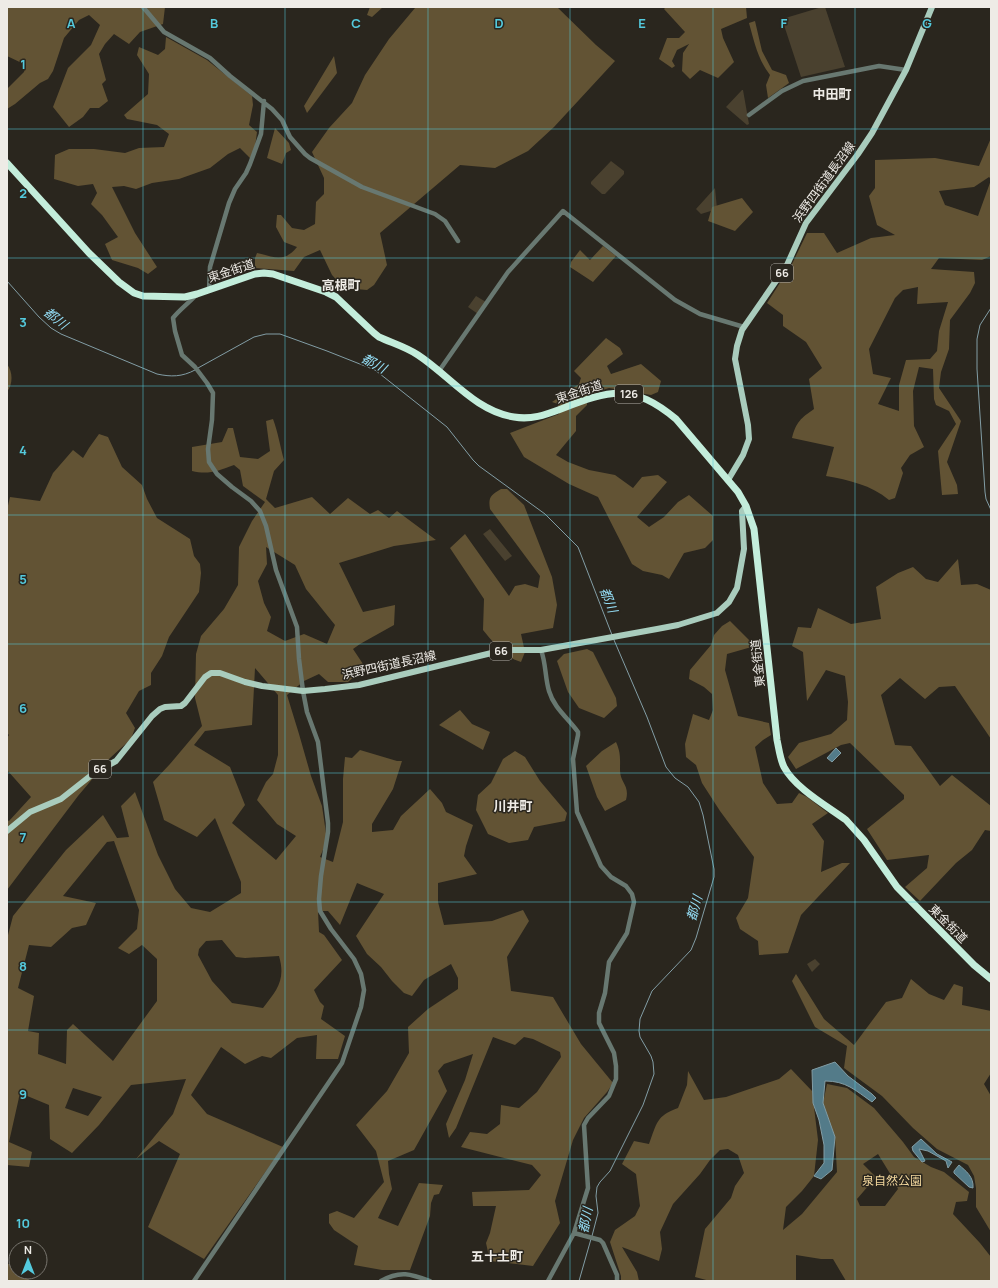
<svg xmlns="http://www.w3.org/2000/svg" width="998" height="1288" font-family="Manrope,'Noto Sans JP',sans-serif">
  <style>
    .green { fill: #4a412f }
    .forest { fill: #625334; fill-rule: evenodd }
    .water { fill: #537b89; stroke: #829da5 }
    .lines { fill: none; stroke-linecap: round; stroke-linejoin: round }
    .stream { stroke: #829da5; stroke-width: 1 }
    .minor { stroke: #687871; stroke-width: 4.5 }
    .major { stroke: #a9ccbd; stroke-width: 6 }
    .highway { stroke: #c3eddb; stroke-width: 7 }
    .grid { fill: none; stroke: #54cadd; stroke-width: 1; stroke-opacity: 0.55 }
    .labels { text-anchor: middle; stroke-width: 3; stroke-linejoin: round; paint-order: stroke }
    .shield { fill: #2a261e; stroke: #b3b0aa; stroke-width: 1 }
    .shield-label { font-size: 11px; font-weight: bold; fill: #eeebe6 }
    .street-label { font-size: 12px; fill: #eeebe6; stroke: #2a261e }
    .park-label { font-size: 12px; fill: #f1d69c; stroke: #2a261e }
    .neighbourhood-label { font-size: 13px; font-weight: bold; fill: #eeebe6; stroke: #2a261e }
    .water-label { font-size: 13px; font-style: italic; fill: #94ddf5; stroke: #2a261e }
    .grid-label { font-size: 13px; text-anchor: middle; font-weight: bold; fill: #54cadd; stroke: #2a261e; stroke-width: 3; stroke-linejoin: round; paint-order: stroke }
  </style>
  <rect width="100%" height="100%" fill="#2a261e"/>
  <path class="green" d="M822,7H825L845,67L801,77L782,19Z
    M742,90H743L749,124L747,125L726,107Z
    M611,161L624,171V174L605,194H602L591,184V182Z
    M715,188L717,209L701,214L696,209Z
    M476,296L486,302L478,314L468,307Z
    M490,529L512,556L505,561L483,534Z
    M815,959L820,964L812,972L807,964Z"/>
  <path class="forest" d="M7,7H165L163,24L140,32L129,44L114,34L105,44L99,54L106,80L102,84L108,101L99,108H90L83,117L69,127L53,107L68,68L91,45L100,25L89,15L79,20L64,38L53,71L48,79L40,83L15,104L7,109V89L24,72L26,65L7,56Z
    M370,7H383L372,17L367,15Z
    M415,7H557L596,45L615,61L554,127L528,151L495,168L460,165L380,233L387,265L374,285L367,290L344,288L332,275L320,250L304,257L294,271L255,268V258L257,253C275,257 284,263 297,247L284,242L276,227L277,215H281L292,228L304,230L315,224L316,202L324,194V178L312,152L329,128L352,103L365,75L389,39L415,8Z
    M666,7H746L747,18L721,29L723,38L734,62L718,78L700,70L690,79L682,71L683,53L689,44L677,50L672,61L675,66L672,68L659,59L667,38H679L685,32L664,9Z
    M755,21L762,51L772,70L786,75L789,83L768,98L766,85L770,75C758,60 754,41 749,23Z
    M166,37L207,60L252,96L253,105L249,125L257,132L254,155L250,158L240,148L228,154L210,168L179,179L152,183L136,189L124,186L112,187L135,233L157,267L148,274L138,268L112,260L105,244L118,237L102,215L91,204L97,193L93,184L78,186L54,179L55,155L69,149H94L125,153L139,148L164,147L169,134L157,125L127,119L124,115L148,94L149,74L137,55L139,47L158,55L165,49Z
    M334,56L337,73L307,113L304,106Z
    M275,128L289,143L291,150L286,153L282,164L267,158Z
    M991,138V179L989,177L974,187L939,191L945,205L978,216L991,180V256L982,260L939,258L931,269L974,272L975,283L970,293L950,320L949,349L941,372L939,388L961,421L947,462L957,485L958,494L942,495L938,451L956,424L949,411L936,405L934,399L933,369L919,367L913,391L914,426L924,447L910,455L901,468L903,473L895,498L889,500C871,485 849,480 826,476L834,447L792,438C796,422 801,418 814,409L809,379L822,368L806,342L783,326V315L767,303L792,264L807,233H824L837,253L871,238L895,235L877,225L869,196L875,188V160L935,158L979,166ZM918,287L917,304L948,302L939,331L937,351L930,359L906,360L899,385V411L878,404L891,378L873,374L869,349L895,298L903,290Z
    M742,198L753,212L735,231L708,221L712,207Z
    M603,246L616,256L593,282L570,267L571,262L580,250L590,260Z
    M606,338L620,348L623,354L607,366L611,374L641,364L661,381L658,392L651,395L609,388L587,395V405L576,416V431L556,455L568,462L589,470L615,475L633,488L642,477L658,475L667,482L637,517L649,527L664,517L678,502L689,495L713,516V540L705,548L684,553L669,579L662,575L643,571L632,564L598,497L569,484L524,457L510,433L559,414L558,404L552,402L579,384L581,378L574,371Z
    M7,364C13,372 13,384 7,392Z
    M273,419C278,432 280,446 284,460L274,471L266,499L275,508L312,497L330,514L348,498L370,514L378,510L389,518L397,511L436,540L394,546L339,563L363,612L395,605L394,625L360,644L353,649L365,667L348,682H328L319,674L304,681L287,695L299,734L311,776L322,806L327,840L320,857L333,862L343,822V779L345,757L352,758L360,750L397,761H402L393,789L372,824V832L393,830L401,816L430,789L442,803L446,812L473,825L466,846L464,856L477,874L438,883V902L444,925L492,921L523,910L529,921L507,957L511,991L553,997L581,1044L613,1083L607,1092L584,1118L573,1140L555,1201L560,1223L533,1266L490,1261L486,1243L490,1233L496,1206H473L472,1192L529,1190L541,1175L532,1165L461,1147L470,1132L487,1134L500,1124L501,1105L519,1108L537,1092L561,1057L560,1052L533,1039L524,1037L515,1045L493,1037L456,1128L449,1138L446,1124L465,1080L473,1054L444,1064L438,1071L447,1091L414,1150L388,1161L389,1174L392,1189L378,1218L398,1226L419,1183L443,1185L439,1194L434,1195L431,1203L430,1216L410,1270H382L354,1265L358,1246L334,1230L329,1223V1214L337,1211L354,1218L384,1182L376,1151L356,1125L387,1091L409,1053L408,1027L428,1009L458,989V978L451,964L424,980L412,996L404,993L392,981L381,967L367,954L356,936L384,894L357,883L340,925L328,911H318L319,932L324,935L342,960L314,990L320,1002L324,1006L321,1019L345,1036L338,1059H316L317,1035L297,1038L271,1058L262,1056L245,1064L221,1047L191,1095L207,1114L283,1147L204,1259L148,1227L180,1154L159,1141L136,1159L173,1114L186,1079L131,1085L99,1125L72,1153L50,1139L49,1105L20,1093L9,1142L32,1152L29,1167L7,1165V939L13,916L66,850L103,815L117,838L129,837L121,806L135,792L158,855L175,889L191,908L210,912L241,893V882L215,818L197,837L164,820L153,782L170,764L202,726L195,698L196,654L201,636L224,609L238,585L239,547L252,521L265,502L243,486L240,470L234,465C218,471 208,475 192,471V447L222,442L228,428H233L240,457L258,459L270,451L266,421ZM266,547L295,565L306,589L335,625L327,644L304,634L285,641L267,631L271,617L264,603L258,581L267,564ZM255,668L278,695V755L273,774L266,782L257,800L277,824L296,836L276,860L232,823L245,805L230,767L194,745L205,731L252,725ZM114,841L139,910L137,929L118,948L129,954L142,945L157,959V1001L113,1061L73,1024L67,1030L66,1064L38,1054L39,1033L28,1031L34,996L18,988L29,945L51,947L72,928L86,925L96,903L63,896L107,842ZM222,940L236,957L245,958L279,956C286,980 277,990 263,1008L232,1003L212,981L198,955L199,949L206,941ZM73,1088L102,1097L88,1116L65,1108Z
    M99,434L108,437L122,467L142,485L147,499L157,518L190,539L194,556L200,564L201,573L199,592L169,637L162,656L151,673V685L139,691L126,713L135,728L131,739L110,758L78,796L7,890V820L9,821L31,797L7,770V738L9,735L7,733V510L10,497L40,501L53,473L73,450L83,458L89,448Z
    M501,489H507L524,505L552,577L557,605L553,628L521,634L525,652L521,662C505,658 493,642 483,630L484,599L450,548L465,534L509,596L515,586L525,584L538,588L540,576L490,509C488,497 491,495 501,489Z
    M958,559L961,585L977,584L991,590V739L955,686L939,687L925,699L900,678L881,695L895,745L911,746L940,786L952,775L991,806V831L985,830L972,850L956,863L920,901L905,887L927,868L929,855L887,860L867,829L904,799V795L850,743L841,745L796,769L788,757L799,743L831,734L847,720L848,702L845,676L826,670L807,701L803,652L792,646L798,627L811,628L818,608L851,624L881,619L876,587L898,573L913,567L926,579L938,582Z
    M730,621L755,646L727,654L725,670L738,716L769,723L771,735L763,740L755,747L763,783L777,804L792,803L799,793L807,797L828,813L812,824L824,841L821,872L842,863H858H850L801,915L788,953L759,955L758,941L740,929L736,918L748,898L754,857L720,811L702,783L696,765L686,757L685,744L693,714L709,720L713,710L712,694L704,687L689,679L690,670L711,645L714,635L722,626Z
    M587,649L593,652L616,698L617,706L604,718L579,708L568,692L557,661L564,654Z
    M460,710L472,724L490,732L483,750L439,725Z
    M616,742C621,753 620,759 620,770C620,783 630,785 626,800L605,811L597,797L586,766L602,751Z
    M515,751L525,757L540,781L567,813L565,821L534,827L528,840L509,843L488,834L476,810L478,795L491,783L503,759Z
    M796,974L824,1019L854,1045L886,1002L902,998L911,979L929,994L944,1000L954,984L963,987L962,1005L991,1011V1073L984,1084L991,1096V1232L976,1207V1188L974,1176L968,1165L937,1149L913,1128L882,1096L844,1068L847,1046L815,1027L792,981Z
    M791,1069L812,1091L818,1140L814,1176L802,1191L786,1207L783,1230L802,1214L837,1172L835,1137L823,1103L827,1084L847,1088L874,1108L903,1142L914,1157L931,1167L944,1172L969,1192L967,1201L956,1202L953,1214L980,1243L991,1257V1281H846L833,1259H821L796,1255V1281H710L695,1277L705,1229L731,1198L735,1186L744,1173L738,1155L728,1149L720,1150L710,1160L700,1174L673,1204L660,1232L662,1249L659,1261L622,1247L637,1272L639,1281H621V1276L610,1242L615,1230L635,1216L640,1206L636,1174L622,1164L634,1141L649,1144C657,1123 656,1116 678,1108L687,1085L688,1071L704,1100L726,1097L779,1079ZM878,1154L894,1180L898,1189L885,1206H860L857,1199L876,1177L863,1164Z
    M14,1252L16,1254V1272H32L28,1281H7V1264H9Z"/>
  <path class="water" d="M836,748L841,753L832,762L827,758Z
    M835,1062L848,1076L872,1094L876,1098L872,1102C855,1090 846,1081 825,1081L823,1103L835,1137L832,1170L821,1179L814,1176L824,1163V1145L819,1120L813,1103L812,1070Z
    M921,1139L937,1154L952,1162L948,1168L946,1161L928,1151L919,1149L925,1161L922,1162L913,1151L912,1147Z
    M959,1165C966,1171 974,1177 973,1188L969,1187L954,1173V1171Z"/>
  <g class="lines">
    <path class="stream" d="M7,281L39,317L51,328L61,334L157,374C171,377 182,377 195,370
      M991,308L980,325L977,339V369L985,492L986,499L991,510
      M198,368L254,337L266,334H280L327,351L375,370L447,427L473,460L479,466L545,514L578,547L612,635
      M592,1236L598,1213L596,1196L597,1187L600,1182L610,1171L643,1105L654,1074L653,1062L651,1056L640,1037L639,1031L640,1019L652,991L691,950L696,938L714,877V869L703,815L699,802L688,787L675,778L666,767L647,717L614,640
      M579,1281L591,1239"/>
    <path class="minor" d="M143,7L164,32L210,58L230,76L272,109L282,120L290,137L305,154L310,158L362,187L435,214L445,221L458,241
      M749,115L782,91L803,81L879,66L906,70
      M209,290L210,267L229,203L235,189L246,173L250,164L261,134L264,101
      M439,371L508,272L563,211L675,300L700,314L744,327
      M541,650C546,663 545,678 549,691C554,708 568,718 578,732V735L573,759L577,812L601,866L611,877L626,886L632,894L634,902L627,933L609,962L605,993L599,1013V1023L614,1053L616,1066V1079L609,1096L588,1118L584,1125L588,1188L574,1233L548,1281
      M574,1233L600,1240L603,1243L617,1275V1281
      M194,1281L342,1063L361,1007L364,990L361,974L354,959L331,929L320,911L319,899L321,876L328,832V823L318,742L307,712L303,691L299,659L297,627L276,570L266,526L260,511L251,501L232,487L217,474L209,462L208,449L212,420L213,393L207,383L195,367L182,355L175,331L173,318C180,309 189,303 197,294
      M381,1281C400,1270 411,1274 430,1281"/>
    <path class="major" d="M728,480L743,455L749,439L748,425L735,359L737,346L742,330L787,265L806,223L858,154L872,133L906,70L932,7
      M7,831L30,812L61,799L94,773L116,761L152,716L160,709L165,707L181,706L185,703L205,677L211,673H220L245,682L262,686L303,691L325,689L359,685L504,650H541L657,629L678,625L717,613L729,602L737,588L744,549L742,511L746,506"/>
    <path class="highway" d="M7,163L89,253L119,282L134,293L143,296L185,297L197,294L255,274L264,273L273,274L326,292L336,297L374,333L379,337C392,343 406,347 418,355C450,376 475,411 514,417C531,420 545,415 561,409C610,390 633,383 676,419L738,492L746,506L754,529L777,740C779,749 780,759 784,767C795,788 827,806 846,820L864,840L897,887L974,965L991,979"/>
  </g>
  <path class="grid" d="M143,7V1281M285,7V1281M428,7V1281M570,7V1281M713,7V1281M855,7V1281M7,129H991M7,258H991M7,386H991M7,515H991M7,644H991M7,773H991M7,902H991M7,1030H991M7,1159H991"/>
  <g class="labels">
    <g class="shield">
      <rect x="771" y="264" width="22" height="18" rx="3"/>
      <rect x="615" y="385" width="28" height="18" rx="3"/>
      <rect x="490" y="642" width="22" height="18" rx="3"/>
      <rect x="89" y="760" width="22" height="18" rx="3"/>
    </g>
    <g class="shield-label">
      <text x="782" y="277">66</text>
      <text x="629" y="398">126</text>
      <text x="501" y="655">66</text>
      <text x="100" y="773">66</text>
    </g>
    <g class="street-label">
      <text transform="translate(824 182) rotate(-54)" y="4">浜野四街道長沼線</text>
      <text transform="translate(231 271) rotate(-18)" y="4">東金街道</text>
      <text transform="translate(579 392) rotate(-18)" y="4">東金街道</text>
      <text transform="translate(758 663) rotate(-96)" y="4">東金街道</text>
      <text transform="translate(389 665) rotate(-12)" y="4">浜野四街道長沼線</text>
      <text transform="translate(948 924) rotate(45)" y="4">東金街道</text>
    </g>
    <g class="park-label">
      <text x="892" y="1185">泉自然公園</text>
    </g>
    <g class="neighbourhood-label">
      <text x="832" y="99">中田町</text>
      <text x="341" y="290">高根町</text>
      <text x="513" y="811">川井町</text>
      <text x="497" y="1261">五十土町</text>
    </g>
    <g class="water-label">
      <text transform="translate(56 318) rotate(38)" y="5">都川</text>
      <text transform="translate(374 363) rotate(28)" y="5">都川</text>
      <text transform="translate(609 600) rotate(68)" y="5">都川</text>
      <text transform="translate(694 908) rotate(-74)" y="5">都川</text>
      <text transform="translate(585 1220) rotate(-79)" y="5">都川</text>
    </g>
  </g>
  <g class="grid-label">
    <text x="71" y="28">A</text>
    <text x="214" y="28">B</text>
    <text x="356" y="28">C</text>
    <text x="499" y="28">D</text>
    <text x="642" y="28">E</text>
    <text x="784" y="28">F</text>
    <text x="927" y="28">G</text>
    <text x="23" y="69">1</text>
    <text x="23" y="198">2</text>
    <text x="23" y="327">3</text>
    <text x="23" y="455">4</text>
    <text x="23" y="584">5</text>
    <text x="23" y="713">6</text>
    <text x="23" y="842">7</text>
    <text x="23" y="971">8</text>
    <text x="23" y="1099">9</text>
    <text x="23" y="1228">10</text>
  </g>
  <rect width="998" height="1288" fill="none" stroke="#eeebe6" stroke-width="16"/>
  <g transform="translate(28 1260)"><circle r="19" fill="#2a261e" stroke="#78756e"/>
  <path d="M0-3L7 15L0 10L-7 15Z" fill="#54cadd"/>
  <text y="-6" font-size="11" font-weight="bold" text-anchor="middle" fill="#eeebe6">N</text>
  </g>
</svg>
